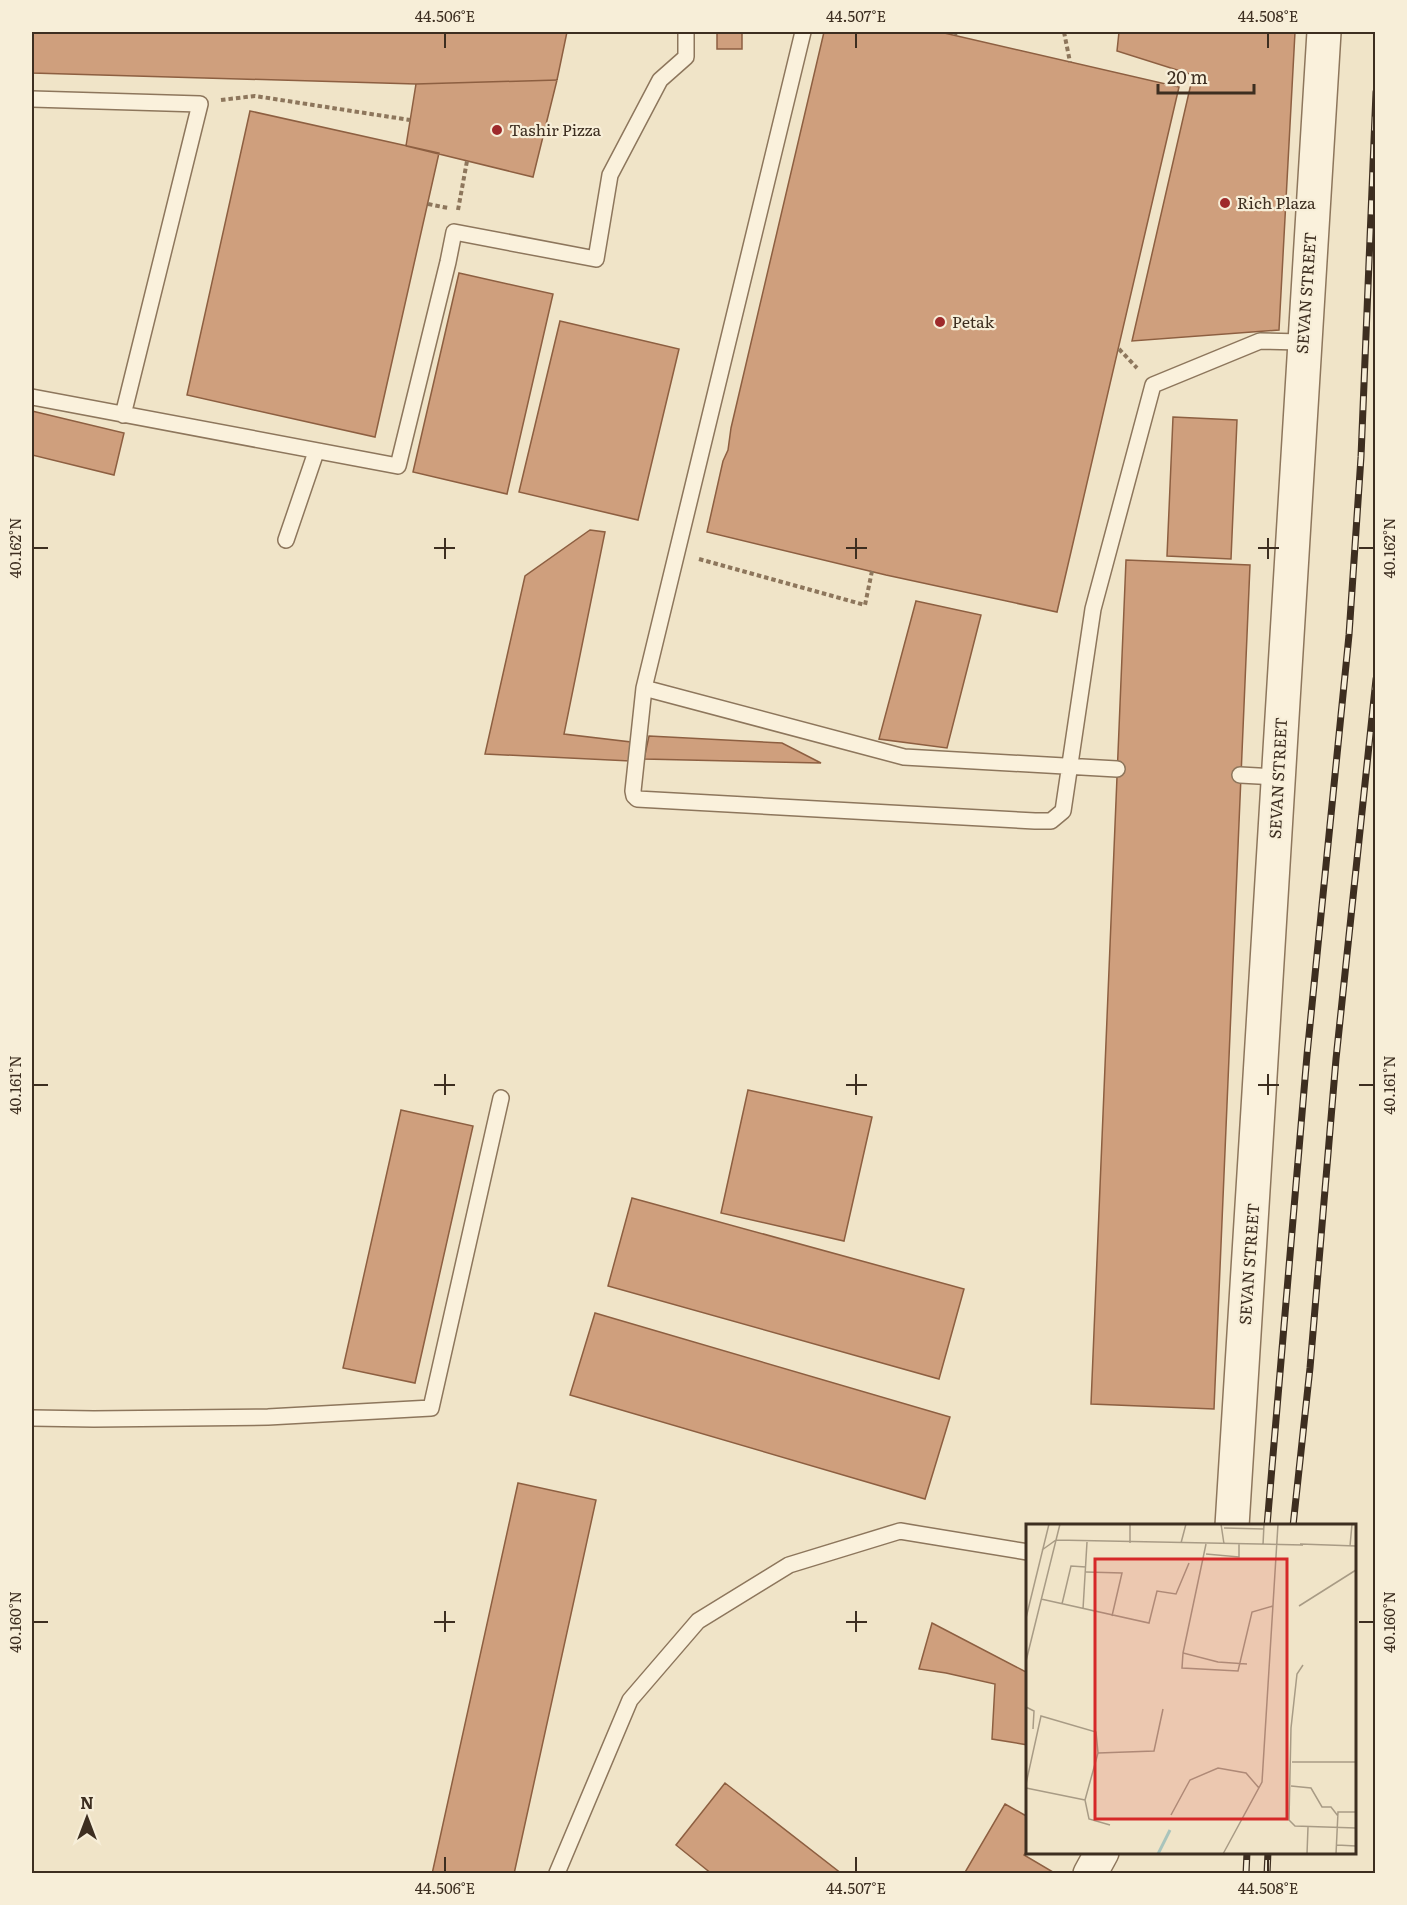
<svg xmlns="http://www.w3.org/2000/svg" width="1407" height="1905" font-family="Literata,serif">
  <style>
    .building { fill: #cf9f7d; stroke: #8d5f41; stroke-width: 1.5 }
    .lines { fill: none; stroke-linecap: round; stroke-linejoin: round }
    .service-casing { stroke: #8d765c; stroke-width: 18 }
    .tertiary-casing { stroke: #8d765c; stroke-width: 36 }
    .path { stroke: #8d765c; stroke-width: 4; stroke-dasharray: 4.5 3; stroke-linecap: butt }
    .service { stroke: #faf1dc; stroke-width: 15 }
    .tertiary { stroke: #faf1dc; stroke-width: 33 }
    .rail-casing { stroke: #3d2e20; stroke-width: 7 }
    .rail { stroke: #f7eed8; stroke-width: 4.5; stroke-dasharray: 14; stroke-linecap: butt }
    .ticks { fill: none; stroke: #3d2e20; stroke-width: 2 }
    .poi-dot { fill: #9e2a2b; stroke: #f7eed8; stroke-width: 2 }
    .labels { text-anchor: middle; stroke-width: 4.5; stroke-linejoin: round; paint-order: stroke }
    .poi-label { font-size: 16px; fill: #3d2e20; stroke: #f7eed8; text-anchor: start }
    .street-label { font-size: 16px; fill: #3d2e20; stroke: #f7eed8 }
    .inset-river { fill: none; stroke: #a9c4bc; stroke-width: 3 }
    .inset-road { fill: none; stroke: #a89b85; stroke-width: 1.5 }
    .view { fill: #d62828; fill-opacity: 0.15; stroke: #d62828; stroke-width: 3 }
    .inset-edge { fill: none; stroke: #3d2e20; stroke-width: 3 }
    .neatline { fill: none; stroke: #3d2e20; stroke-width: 2 }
    .ticks-label { font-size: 15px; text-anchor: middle; fill: #3d2e20 }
  </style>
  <rect width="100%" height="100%" fill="#f0e4c8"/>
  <path class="building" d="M32,32H567L557,80L416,84L32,73Z
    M584,32H742V49H717V33Z
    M824,32H940L1179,87L1057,612L886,575L707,532L723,461L728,450L731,428Z
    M1119,32H1295L1279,330L1132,341L1193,75L1117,51Z
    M557,80L533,177L406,146L416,84Z
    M250,111L439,153L375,437L187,395Z
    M459,273L553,294L507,494L413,472Z
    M560,321L679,349L638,520L519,492Z
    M32,411L124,433L114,475L32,455Z
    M1173,417L1237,420L1231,559L1167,556Z
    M590,530L605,532L564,734L631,742L630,761L485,754L525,576Z
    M1126,560L1250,565L1214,1409L1091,1404Z
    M916,601L981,615L947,748L879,739Z
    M649,736L782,743L821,763L644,759Z
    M748,1090L872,1117L844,1241L721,1213Z
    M401,1110L473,1126L415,1383L343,1368Z
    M632,1198L964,1289L939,1379L608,1286Z
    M595,1313L950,1417L925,1499L570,1395Z
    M518,1483L596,1500L514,1874H432Z
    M932,1623L1028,1673V1745L992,1739L995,1684L946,1673L919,1669Z
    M725,1783L842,1874H712L676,1845Z
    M1005,1804L1028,1817V1849L1024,1855L1053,1872L1052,1874H964Z"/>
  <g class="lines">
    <g class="service-casing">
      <path id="service" d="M803,32L644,688L904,757L1117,769
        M32,99L200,104L123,415
        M32,397L398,466L448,262L454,232L596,259L610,175L660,80L686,57V32
        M286,540L316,452
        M644,688L633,791L634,796L637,799L1035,821H1051L1063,811L1093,609L1153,385L1260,341L1302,342
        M1240,775L1278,777
        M32,1418L94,1419L268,1417L431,1408L501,1098
        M557,1873L630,1700L698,1621L789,1565L900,1531L1028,1552"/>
    </g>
    <g class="tertiary-casing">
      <path id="tertiary" d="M1232,1526C1265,1028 1289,529 1324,32
        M1090,1874L1102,1852"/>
    </g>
    <path class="path" d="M1064,32L1070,62
      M955,35L956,32
      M221,100L255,96L410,120
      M428,204L448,208
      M458,210L467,161
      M1119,349L1137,368
      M699,559L865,605L872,571"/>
    <use href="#service" class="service"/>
    <use href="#tertiary" class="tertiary"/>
    <g class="rail-casing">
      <path id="rail" d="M1267,1526L1307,1055L1349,635L1361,457L1376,92
        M1293,1526L1310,1368L1336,1059L1376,679
        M1246,1874L1247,1852
        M1267,1874L1268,1852"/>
    </g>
    <use href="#rail" class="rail"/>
  </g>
  <path class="ticks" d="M445,33V48M856,33V48M1268,33V48M445,538V559M856,538V559M1268,538V559M33,548H48M434,548H455M846,548H867M1258,548H1279M1359,548H1374M445,1074V1095M856,1074V1095M1268,1074V1095M33,1085H48M434,1085H455M846,1085H867M1258,1085H1279M1359,1085H1374M445,1611V1632M856,1611V1632M33,1622H48M434,1622H455M846,1622H867M1359,1622H1374M445,1857V1872M856,1857V1872M1268,1857V1872"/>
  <g class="poi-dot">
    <circle cx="497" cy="130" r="6"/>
    <circle cx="1225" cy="203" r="6"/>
    <circle cx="940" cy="322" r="6"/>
  </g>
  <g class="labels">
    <g class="poi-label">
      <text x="509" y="136">Tashir Pizza</text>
      <text x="1237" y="209">Rich Plaza</text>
      <text x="952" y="328">Petak</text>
    </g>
    <g class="street-label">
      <text transform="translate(1306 293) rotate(-86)" y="6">SEVAN STREET</text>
      <text transform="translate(1278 778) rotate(-87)" y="6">SEVAN STREET</text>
      <text transform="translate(1249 1264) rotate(-86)" y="6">SEVAN STREET</text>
    </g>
  </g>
  <g transform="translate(1026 1524)">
    <rect width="330" height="330" fill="#f0e4c8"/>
    <path class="inset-river" d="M132,330L144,306"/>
    <path class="inset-road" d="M195,0L198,20M198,4L238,5M104,19V0M155,19L160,0M180,20L157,129L192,138L221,140M274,20L330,22M237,21L238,0M324,22L326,0M16,26L30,16L277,21M180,30L213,33V20M60,48L96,49L86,92M15,75L123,99L131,67L150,70L163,39M36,80L45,42L60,43M273,82L330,46M57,85L61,18M0,94L23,0M157,129L156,144L212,147L226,88L247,82M0,137L34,0M277,141L271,150L265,204L263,296L269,302L330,304M0,183L8,187L7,205M72,229L128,227L137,185M266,238H330M0,260L15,192L70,208L72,229L59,276L63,295L84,301M265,262L285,264L296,283H305L312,292M0,264L59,276M145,291L164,256L192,244L220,249L233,264M311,321L330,322M197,330L236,258L252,0M281,330L282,303M310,330L312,288H330"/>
    <path class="view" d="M69,35H261V295H69Z"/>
    <rect width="330" height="330" class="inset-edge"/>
  </g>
  <rect width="1407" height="1905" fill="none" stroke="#f7eed8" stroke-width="66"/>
  <g transform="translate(87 1818)" stroke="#f7eed8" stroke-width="4.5" paint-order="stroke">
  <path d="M0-4.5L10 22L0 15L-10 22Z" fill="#3d2e20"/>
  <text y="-9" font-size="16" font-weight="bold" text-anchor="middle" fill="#3d2e20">N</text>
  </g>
  <path d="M1158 84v9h96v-9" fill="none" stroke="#3d2e20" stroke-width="3"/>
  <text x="1167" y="84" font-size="18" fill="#3d2e20" stroke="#f7eed8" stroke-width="4.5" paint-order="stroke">20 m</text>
  <rect x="33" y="33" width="1341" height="1839" class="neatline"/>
  <g class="ticks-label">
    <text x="445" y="22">44.506°E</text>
    <text x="856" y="22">44.507°E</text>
    <text x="1268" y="22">44.508°E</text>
    <text transform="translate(16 548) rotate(-90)" y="5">40.162°N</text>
    <text transform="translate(1390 548) rotate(-90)" y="5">40.162°N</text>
    <text transform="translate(16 1085) rotate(-90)" y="5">40.161°N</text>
    <text transform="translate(1390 1085) rotate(-90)" y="5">40.161°N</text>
    <text transform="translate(16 1622) rotate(-90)" y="5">40.160°N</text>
    <text transform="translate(1390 1622) rotate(-90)" y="5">40.160°N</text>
    <text x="445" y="1894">44.506°E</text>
    <text x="856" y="1894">44.507°E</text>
    <text x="1268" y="1894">44.508°E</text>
  </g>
</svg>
